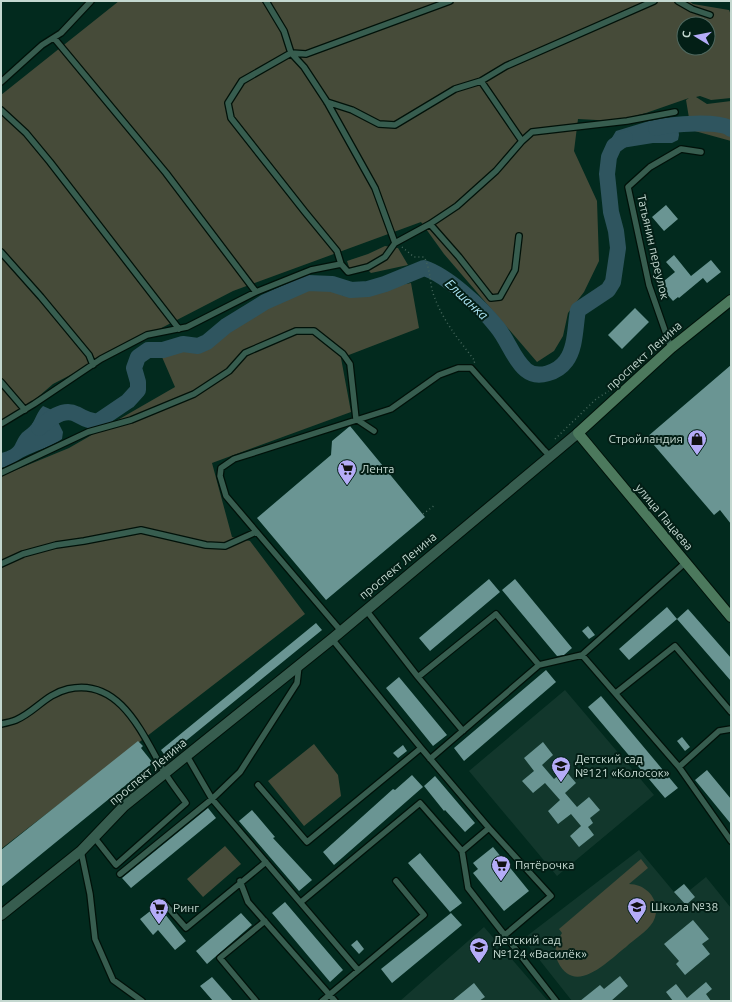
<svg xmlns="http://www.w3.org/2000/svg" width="732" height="1002" font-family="Ubuntu,sans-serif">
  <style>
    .built { fill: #12372c }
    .green { fill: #464b39; fill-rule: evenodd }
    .water { fill: #2f555f }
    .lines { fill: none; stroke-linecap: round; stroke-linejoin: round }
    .river { stroke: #2f555f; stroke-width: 16 }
    .building { fill: #6a9593 }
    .lane-casing { stroke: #001109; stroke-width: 8 }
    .street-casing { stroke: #001109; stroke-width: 12 }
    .secondary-casing { stroke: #001109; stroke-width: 12 }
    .path { stroke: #45665b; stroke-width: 1.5; stroke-dasharray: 1 3; stroke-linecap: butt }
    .lane { stroke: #375d4f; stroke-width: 5.5 }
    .street { stroke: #375d4f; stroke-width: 10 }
    .secondary { stroke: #4c795d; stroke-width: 10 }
    .labels { text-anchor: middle; stroke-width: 4; stroke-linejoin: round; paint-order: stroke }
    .street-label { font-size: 12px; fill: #c4d8d0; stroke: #031f16 }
    .poi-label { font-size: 12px; fill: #c4d8d0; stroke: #031f16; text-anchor: start }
    .water-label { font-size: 13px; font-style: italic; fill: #b0e9f9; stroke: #031f16 }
  </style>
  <rect width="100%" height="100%" fill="#022a1e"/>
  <path class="built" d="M565,690L654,795L557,876L469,771Z
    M639,850L674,892L684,884L690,890L706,877L731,908V1001H572L523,939Z
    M484,927L548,1001H400Z"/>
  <path class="green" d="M119,1H689L693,4L729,10L731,15V98L711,100L700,96L696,97L707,104L731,101V141L691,130L686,100L689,98L646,113L615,121L578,119L574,151L597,201L599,261L584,292L568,313L563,336L554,351L537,362L444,254L421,222L233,291L53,384L1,429V95ZM684,24H708V48H684Z
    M385,246L398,248L408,265L371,273L368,270H350L347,261L368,254Z
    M411,283L419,328L341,358L351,412L212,463L232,537L250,541L305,614L1,849V476L69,448L175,387L162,357L319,285L344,296Z
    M314,744L338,775L341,796L304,826L268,781Z
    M225,846L241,864L203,897L187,879Z
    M641,859L648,868L629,884C648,884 663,903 653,922C647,932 634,939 626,947C609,960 575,997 558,962C553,952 556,942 562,933L559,929Z"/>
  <path class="water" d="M669,118H677L679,135L678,140L672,143H653L622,148L610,153L607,146L616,131L649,121Z
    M43,406L52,410L63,432L62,439C52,446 41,449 30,454C19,458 14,465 1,468V453C18,449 13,444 22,433C25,430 29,428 32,424C36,418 37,412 43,406Z"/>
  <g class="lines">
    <path class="river" d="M656,128C671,124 720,120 731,129
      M39,428C48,420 63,407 76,414C86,419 85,420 97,422L128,401L138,390V382L134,368L138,357L148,350H163L183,344L198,346L207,342L226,326L265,302L308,283L332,284L351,290L368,289L385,284L424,268C448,276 481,307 497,327C508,340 513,359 526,370C538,380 558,372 566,361C576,348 575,326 578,310L608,290L613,282L618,248L616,231L611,212L607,174L609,157L614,146L625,138"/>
  </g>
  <path class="building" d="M666,205L678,219L664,231L652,217Z
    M674,255L691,276L711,260L721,272L707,283L703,278L679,298L678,297L673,301L659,285L675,272L666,262Z
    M635,308L649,322L622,349L608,335Z
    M731,365V524L720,510L714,515L647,437Z
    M350,426L425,517L326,600L257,518L331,455L332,441Z
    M489,579L500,592L430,651L419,638Z
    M515,579L572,648L564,655L557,656L502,590Z
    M667,607L677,619L629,660L619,649Z
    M688,609L731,658V681L677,619Z
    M316,623L322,630L166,757L161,750Z
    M588,626L595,635L589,639L582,631Z
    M546,670L556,682L464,761L454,748Z
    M399,677L447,735L433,746L386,688Z
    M601,696L678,788L665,798L588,707Z
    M682,737L690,747L685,751L677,741Z
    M138,741L143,746L141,748L153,763L1,887V850Z
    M543,742L553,755L542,765L554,779L565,770L576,783L565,793L577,807L589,797L600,810L590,818L593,823L588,827L594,835L579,847L570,836L581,826L571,814L558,824L548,811L560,800L545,783L533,793L522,781L534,771L524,758Z
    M403,745L407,751L398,758L393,753Z
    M707,770L731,799V824L695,780Z
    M412,775L423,787L334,865L323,852L393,789L395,790Z
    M435,776L475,823L465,832L445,810L444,811L424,786Z
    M208,808L216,818L131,888L122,878Z
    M252,810L275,837L273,838L312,880L299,891L239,821Z
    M493,847L529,891L504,911L473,873L478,869L473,863Z
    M420,853L462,903L450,912L408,863Z
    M684,884L695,897L686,905L674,892Z
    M285,902L343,970L330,982L272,913Z
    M158,905L186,941L175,950L158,930L153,935L140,919Z
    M241,913L252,925L207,964L196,951Z
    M451,913L462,925L392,983L381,969Z
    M693,920L709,939L702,944L710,954L685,975L676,964L679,961L664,944Z
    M357,940L364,949L359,954L351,945Z
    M620,976L628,986L611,1001H580L600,985L604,989Z
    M212,977L233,1001H213L200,986Z
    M706,982L712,989L706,994L711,1001H673L666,992L676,984L687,998Z
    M474,983L485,997L479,1001H452Z"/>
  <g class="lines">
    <g class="lane-casing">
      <path id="lane" d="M266,1L284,31L291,53L304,67L327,102L375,188L395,243
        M678,1L692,9L710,15
        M54,38L166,173L256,292
        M1,82L42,45L61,33L91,1
        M327,102L352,110L379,124L395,125L455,89L481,81L506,66L654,1
        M1,110L26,133L50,162L179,329
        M522,141L532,132L627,121L675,112
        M430,224L459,257L491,298L500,297L515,270L519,236
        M1,252L41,297L89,355L93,365
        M341,264L337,251L305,212L231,118L228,103L242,81L291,53L306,54L450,1
        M671,348L649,285L628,187L650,167L681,149L701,152
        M1,382L25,410
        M1,424L34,404L101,359L147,335L187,327L256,292L311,270L341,264L348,272L368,267L385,257L395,243L430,224L457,206L496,171L522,141L481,81
        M1,473L88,432L131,420L194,394L229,371L245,353L296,331H314L343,354L350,364L356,419L374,431
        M1,564L23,554L56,545L84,541L141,530L206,545L225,546L256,532
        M366,610L418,677L463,731
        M341,631L226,496L220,476L221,468L234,459L391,409L439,375L458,368H471L544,450L550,456
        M332,639L421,748L489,828L462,851
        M582,655L679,767L731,841
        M418,677L496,614L539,665L582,655L686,562
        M616,693L675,646L731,712
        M1,724C6,723 11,722 16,720C35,712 46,694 68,689C121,677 143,736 165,773C171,783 179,793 186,803L116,865L94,837
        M187,756L212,799L358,970
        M430,759L539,665
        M679,767L719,731L731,729
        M258,785L307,842L421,748
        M489,828L551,896L505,935
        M81,851L90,894L95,939L113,980L142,1001
        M120,874L212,799L240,772L297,683L299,666
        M240,881L248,902L335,1001
        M163,902L186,928L266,862
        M301,902L420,803L462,851L468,888L556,1001
        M256,1001L220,958L265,921
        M322,1001L424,915L396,881"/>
    </g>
    <g class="street-casing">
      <path id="street" d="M1,915L81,851L124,806L332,639L578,433"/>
    </g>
    <g class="secondary-casing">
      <path id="secondary" d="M731,300L671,348L578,433L731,617"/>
    </g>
    <path class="path" d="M402,247L414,257H424C431,269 429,283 434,296C443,321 459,340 475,361L474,363
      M555,439L596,399L609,391
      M423,514L435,505"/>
    <use href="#lane" class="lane"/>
    <use href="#street" class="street"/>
    <use href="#secondary" class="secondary"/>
  </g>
  <defs>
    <g id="shop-pin" transform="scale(1)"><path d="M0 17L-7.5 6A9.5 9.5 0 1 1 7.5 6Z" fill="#b5acf8" stroke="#031f16"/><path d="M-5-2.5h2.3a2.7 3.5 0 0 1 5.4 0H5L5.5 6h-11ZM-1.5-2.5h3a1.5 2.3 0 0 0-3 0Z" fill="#111"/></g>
    <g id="supermarket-pin" transform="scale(1)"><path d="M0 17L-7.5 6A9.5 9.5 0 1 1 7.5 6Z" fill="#b5acf8" stroke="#031f16"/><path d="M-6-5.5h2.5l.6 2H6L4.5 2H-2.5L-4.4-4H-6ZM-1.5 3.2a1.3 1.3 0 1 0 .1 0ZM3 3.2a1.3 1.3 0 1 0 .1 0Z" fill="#111"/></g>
    <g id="school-pin" transform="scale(1)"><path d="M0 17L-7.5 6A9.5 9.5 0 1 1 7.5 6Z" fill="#b5acf8" stroke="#031f16"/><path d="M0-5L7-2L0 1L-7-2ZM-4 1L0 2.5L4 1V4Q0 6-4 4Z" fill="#111"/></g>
  </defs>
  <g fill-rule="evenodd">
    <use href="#shop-pin" x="697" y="439"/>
    <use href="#supermarket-pin" x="347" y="469"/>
    <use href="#school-pin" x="561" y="766"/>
    <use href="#supermarket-pin" x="501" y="865"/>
    <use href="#school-pin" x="637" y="907"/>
    <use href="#supermarket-pin" x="159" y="908"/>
    <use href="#school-pin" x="479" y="947"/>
  </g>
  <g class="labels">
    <g class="street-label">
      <text transform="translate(653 247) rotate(77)" y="4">Татьянин переулок</text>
      <text transform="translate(644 356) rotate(-42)" y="4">проспект Ленина</text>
      <text transform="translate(664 517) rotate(50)" y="4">улица Пацаева</text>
      <text transform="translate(398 566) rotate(-40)" y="4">проспект Ленина</text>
      <text transform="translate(148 772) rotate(-40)" y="4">проспект Ленина</text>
    </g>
    <g class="poi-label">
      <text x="683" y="443" text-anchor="end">Стройландия</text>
      <text x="361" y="473">Лента</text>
      <text x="575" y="763">Детский сад<tspan x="575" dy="14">№121 «Колосок»</tspan></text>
      <text x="515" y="869">Пятёрочка</text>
      <text x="651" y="911">Школа №38</text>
      <text x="173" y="912">Ринг</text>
      <text x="493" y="944">Детский сад<tspan x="493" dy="14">№124 «Василёк»</tspan></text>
    </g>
    <g class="water-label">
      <text transform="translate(467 299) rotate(43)" y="5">Елшанка</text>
    </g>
  </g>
  <rect width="732" height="1002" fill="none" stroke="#c4d8d0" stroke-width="4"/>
  <g transform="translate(696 36) rotate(280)"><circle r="19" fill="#031f16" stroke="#506960"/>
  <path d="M0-3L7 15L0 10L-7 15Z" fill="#b5acf8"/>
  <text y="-6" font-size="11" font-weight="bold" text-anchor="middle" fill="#c4d8d0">С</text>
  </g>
</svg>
